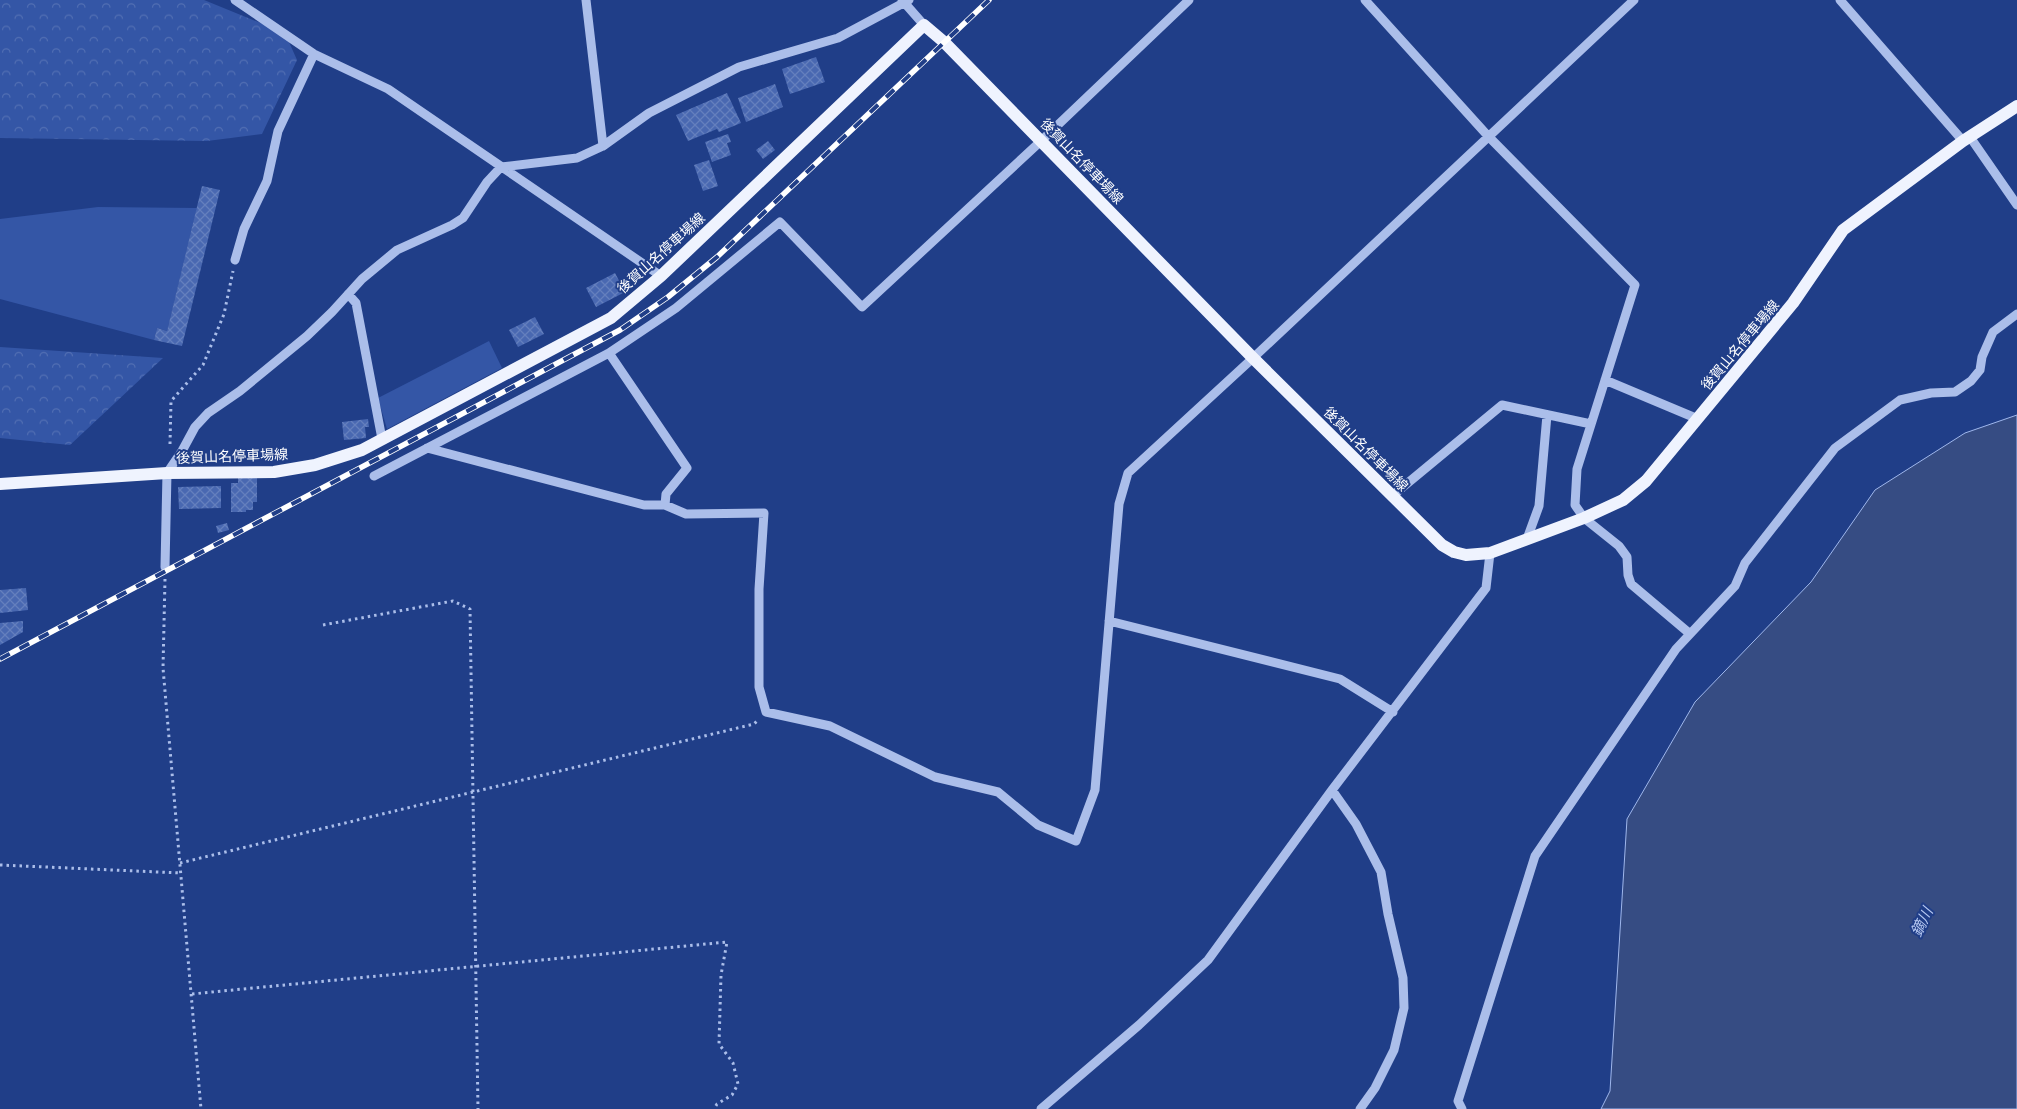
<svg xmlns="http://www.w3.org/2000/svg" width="2017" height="1109" font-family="'Varela Round','Noto Sans JP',sans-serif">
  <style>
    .green { fill: #3456a6 }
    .forest { fill: url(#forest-crowns) }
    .water { fill: #364c83; stroke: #9fb7ec }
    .building { fill: url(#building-cross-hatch) }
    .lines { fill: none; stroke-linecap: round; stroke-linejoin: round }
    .path { stroke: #abbeea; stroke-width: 3; stroke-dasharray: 2.5 4; stroke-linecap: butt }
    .minor { stroke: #abbeea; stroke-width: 9 }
    .major { stroke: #eff3fe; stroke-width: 12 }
    .rail-casing { stroke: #fff; stroke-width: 5.5 }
    .rail { stroke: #203e88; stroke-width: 4; stroke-dasharray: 11; stroke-linecap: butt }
    .labels { text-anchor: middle; stroke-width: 4; stroke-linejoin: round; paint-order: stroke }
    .street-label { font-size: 14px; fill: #fff; stroke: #203e88 }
    .water-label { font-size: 15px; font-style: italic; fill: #b7c9f2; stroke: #203e88 }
  </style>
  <defs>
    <pattern id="forest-crowns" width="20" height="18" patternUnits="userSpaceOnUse" patternTransform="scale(1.25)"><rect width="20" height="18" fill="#3456a6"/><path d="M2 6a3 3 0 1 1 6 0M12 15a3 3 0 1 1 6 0" fill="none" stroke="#526fb3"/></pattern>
    <pattern id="building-cross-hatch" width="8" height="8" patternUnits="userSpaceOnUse" patternTransform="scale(1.25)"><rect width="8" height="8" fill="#4968b1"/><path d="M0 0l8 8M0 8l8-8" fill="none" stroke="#647fbd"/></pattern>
  </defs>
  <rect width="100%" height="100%" fill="#203e88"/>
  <path class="green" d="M98,207L197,208L167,331L157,328L154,340L0,299V219Z
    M489,341L502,368L387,429L378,398Z"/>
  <path class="forest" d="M0,0H204L285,33L297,60L262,134L207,141L0,138Z
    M0,347L163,358L70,445L0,438Z"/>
  <path class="water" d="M2017,415V1109H1601L1610,1091L1627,819L1695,702L1811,582L1875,490L1965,433Z"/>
  <path class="building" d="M816,57L825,82L790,94L782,69Z
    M775,84L783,107L746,122L738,98Z
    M727,93L741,123L719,132L717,129L688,141L676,115Z
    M728,134L731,142L727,143L731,155L712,162L705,142Z
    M768,141L775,150L763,159L756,150Z
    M709,160L718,186L703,191L694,165Z
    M202,186L220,190L182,346L154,340L157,328L167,331Z
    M615,273L625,292L596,307L586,288Z
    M535,317L544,334L518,347L509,330Z
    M368,419L369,427H365L366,438L344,440L342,422Z
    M238,478H257V502H253V510H246V512H231V483H238Z
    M221,486V508L179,509L178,487Z
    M227,523L229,530L218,533L216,526Z
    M26,588L28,610L0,613V590Z
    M23,621V632L0,645V623Z"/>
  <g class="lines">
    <path class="path" d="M170,444L171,401L203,365L224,314L233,271
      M165,579L163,668L201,1109
      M323,625L453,601L470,609L478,1109
      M180,863L754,724L759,719
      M0,865L181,873
      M192,994L727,942L721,975L719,1044L733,1063L738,1084L732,1095L717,1104L714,1109"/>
    <path class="minor" d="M235,0L314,54L388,89L661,276
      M902,0L924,25
      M1365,0L1488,136L1635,285L1577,469L1575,505L1584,518L1619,546L1627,557L1628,575L1631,584L1689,633
      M1840,0L1963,141
      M1970,137L2017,205
      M603,146L649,113L739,67L838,38L909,0
      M235,260L244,229L267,181L278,131L314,54
      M348,294L356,303L382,439
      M609,353L687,468L666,494L665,505L686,514L764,513L759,589V687L766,712L830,726L935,777L998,792L1038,825L1076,841L1095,790L1119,504L1128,473L1253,358L1634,0
      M1605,380L1698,419
      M427,448L644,505H665
      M374,476L609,353L676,308L780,222L862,307L1041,141L1189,0
      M1392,496L1502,405L1591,424
      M1527,539L1539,506L1547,415
      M165,567L167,473L182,451L195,427L208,413L240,391L307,336L332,312L362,279L397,250L452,225L463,218L487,182L501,167L577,158L603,146L586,0
      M1109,621L1340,679L1393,712
      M1332,790L1356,824L1381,872L1388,914L1403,978L1404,1008L1394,1050L1375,1088L1360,1109
      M1041,1109L1139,1025L1208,960L1332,790L1486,588L1490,553
      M1462,1109L1458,1101L1535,856L1676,649L1735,586L1745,563L1835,448L1900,400L1931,393L1955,392L1971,381L1980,370L1982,357L1993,332L2017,314"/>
    <path class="major" d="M0,484L167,473L274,472L315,465L362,450L611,318L661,276L924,25L944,42L1253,358L1442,545L1454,552L1466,555L1490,553L1584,518L1623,500L1646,481L1793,303L1843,230L1963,141L2017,106"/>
    <g class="rail-casing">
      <path id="rail" d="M0,659L620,330L668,297L717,257L989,0"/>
    </g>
    <use href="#rail" class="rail"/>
  </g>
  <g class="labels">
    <g class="street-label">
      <text transform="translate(1082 161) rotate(46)" y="5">後賀山名停車場線</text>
      <text transform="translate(661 253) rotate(-42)" y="5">後賀山名停車場線</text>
      <text transform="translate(1740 345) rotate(-50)" y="5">後賀山名停車場線</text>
      <text transform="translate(1366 449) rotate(45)" y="5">後賀山名停車場線</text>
      <text transform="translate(232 456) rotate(-2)" y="5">後賀山名停車場線</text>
    </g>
    <g class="water-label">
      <text transform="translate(1922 922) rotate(-64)" y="5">鏑川</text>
    </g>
  </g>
</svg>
